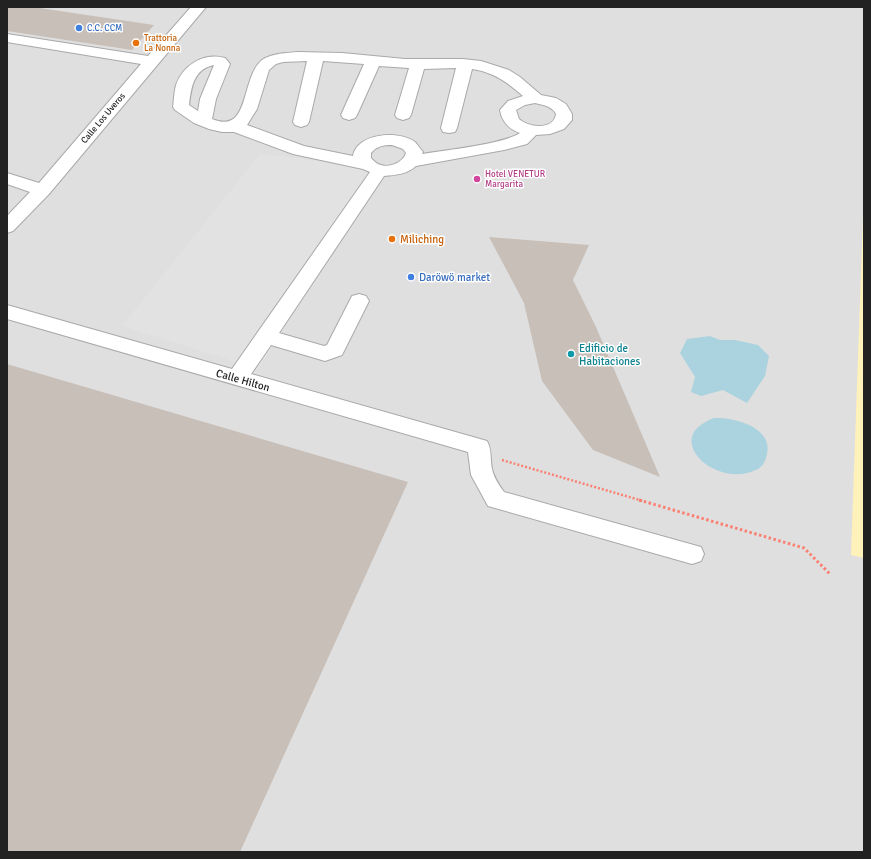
<svg xmlns="http://www.w3.org/2000/svg" width="871" height="859" font-family="Signika,sans-serif">
  <style>
    .residential { fill: #e0dfdf }
    .sand { fill: #fff1ba }
    .parking { fill: #e2e2e2 }
    .water { fill: #aad3df }
    .building { fill: #c7bfb8 }
    .lines { fill: none; stroke-linecap: round; stroke-linejoin: round }
    .minor-casing { stroke: #a9a9a9; stroke-width: 2 }
    .path-far1 { stroke: #fa8072; stroke-width: 2.5; stroke-dasharray: 2 2; stroke-linecap: butt }
    .path { stroke: #fa8072; stroke-width: 3; stroke-dasharray: 2.5 2.5; stroke-linecap: butt }
    .minor { fill: #fff; fill-rule: evenodd }
    .shop-dot { fill: #3f7fe0; stroke: #fff; stroke-width: 1.5 }
    .food-dot { fill: #e8710a; stroke: #fff; stroke-width: 1.5 }
    .hotel-dot { fill: #d1479c; stroke: #fff; stroke-width: 1.5 }
    .culture-dot { fill: #0f9aa8; stroke: #fff; stroke-width: 1.5 }
    .labels { text-anchor: middle; stroke-width: 3; stroke-linejoin: round; paint-order: stroke }
    .far-shop-label { font-size: 9px; fill: #366cbe; stroke: #fff; text-anchor: start }
    .far-food-label { font-size: 9px; fill: #c56008; stroke: #fff; text-anchor: start }
    .far-street-label { font-size: 9px; fill: #222; stroke: #fff }
    .far-hotel-label { font-size: 9px; fill: #b23c85; stroke: #fff; text-anchor: start }
    .food-label { font-size: 11px; fill: #c56008; stroke: #fff; text-anchor: start }
    .shop-label { font-size: 11px; fill: #366cbe; stroke: #fff; text-anchor: start }
    .culture-label { font-size: 11px; fill: #0d838f; stroke: #fff; text-anchor: start }
    .street-label { font-size: 11px; fill: #222; stroke: #fff }
  </style>
  <rect width="100%" height="100%" fill="#f2efe9"/>
  <path class="residential" d="M7,7H864V852H7Z"/>
  <path class="sand" d="M864,188V558L851,555Z"/>
  <path class="parking" d="M260,154L384,169L258,370L218,356L122,326Z"/>
  <path class="water" d="M710,336L720,340H735L758,345L769,356L765,376L747,403L723,390L701,396L691,392L695,377L680,353L687,339Z
    M714,418C734,417 773,427 767,454C766,460 763,466 758,469C717,491 659,438 714,418Z"/>
  <path class="building" d="M7,7H33L154,25L132,50L7,31Z
    M489,237L589,245L573,280L596,327L660,477L593,450L542,381L524,303Z
    M7,364L408,482L240,852H7Z"/>
  <g class="lines">
    <g class="minor-casing">
      <path id="minor" d="M191,7H206L49,194L13,231L7,233V216L30,192L7,184V173L39,183L141,64L7,42V34L148,56Z
        M298,52L342,53L405,59H463L481,61L509,70L520,77L541,95L556,98L566,104L572,114V120L564,129L550,134L536,135L527,144L504,150L416,166C407,174 396,175 384,176L279,333L324,346L327,345L352,296L359,294L366,296L369,301L342,355L325,361L271,345L251,374L487,441C492,450 490,459 492,469C494,478 499,485 504,492L701,547L704,554L701,561L692,564L488,506L471,475L468,452L7,319V305L232,369L370,172L363,169L293,154L234,132H222L209,129L194,123L175,110L173,107C174,100 174,92 176,85C183,65 204,52 225,58L230,64L216,99L212,119C251,135 240,78 262,60C272,53 287,53 298,52ZM307,61L293,122L295,125L301,127L307,125L309,122L323,61L364,64L341,115L343,118L349,120L355,118L357,115L379,66L409,68L395,115L397,118L403,120L409,118L411,115L424,69L456,68L441,128L443,132L449,133L455,132L457,128L472,69C493,72 507,82 523,96L508,101L500,110C502,122 509,129 520,133C504,144 445,150 422,154L423,152C420,149 418,145 415,142C399,130 357,133 353,156L304,146L247,125L257,109L269,70L276,64L283,62ZM214,65L200,99L198,111L189,105C191,89 193,69 214,65ZM535,103C543,105 552,106 556,114C554,130 529,128 519,119L516,110L525,105ZM392,145L403,149L406,153C403,163 388,169 378,164C376,163 373,160 371,158V153C377,146 383,145 392,145Z"/>
    </g>
    <path class="path-far1" d="M502,460L643,501"/>
    <path class="path" d="M639,500L804,548L830,574"/>
    <use href="#minor" class="minor"/>
  </g>
  <g class="shop-dot">
    <circle cx="79" cy="28" r="4"/>
    <circle cx="411" cy="277" r="4"/>
  </g>
  <g class="food-dot">
    <circle cx="136" cy="43" r="4"/>
    <circle cx="392" cy="239" r="4"/>
  </g>
  <circle class="hotel-dot" cx="477" cy="179" r="4"/>
  <circle class="culture-dot" cx="571" cy="354" r="4"/>
  <g class="labels">
    <g class="far-shop-label">
      <text x="87" y="31">C.C. CCM</text>
    </g>
    <g class="far-food-label">
      <text x="144" y="41">Trattoria<tspan x="144" dy="10">La Nonna</tspan></text>
    </g>
    <g class="far-street-label">
      <text transform="translate(103 118) rotate(-50)" y="3">Calle Los Uveros</text>
    </g>
    <g class="far-hotel-label">
      <text x="485" y="177">Hotel VENETUR<tspan x="485" dy="10">Margarita</tspan></text>
    </g>
    <g class="food-label">
      <text x="400" y="243">Miliching</text>
    </g>
    <g class="shop-label">
      <text x="419" y="281">Daröwö market</text>
    </g>
    <g class="culture-label">
      <text x="579" y="352">Edificio de<tspan x="579" dy="13">Habitaciones</tspan></text>
    </g>
    <g class="street-label">
      <text transform="translate(243 380) rotate(16)" y="4">Calle Hilton</text>
    </g>
  </g>
  <rect width="871" height="859" fill="none" stroke="#222222" stroke-width="16"/>
</svg>
